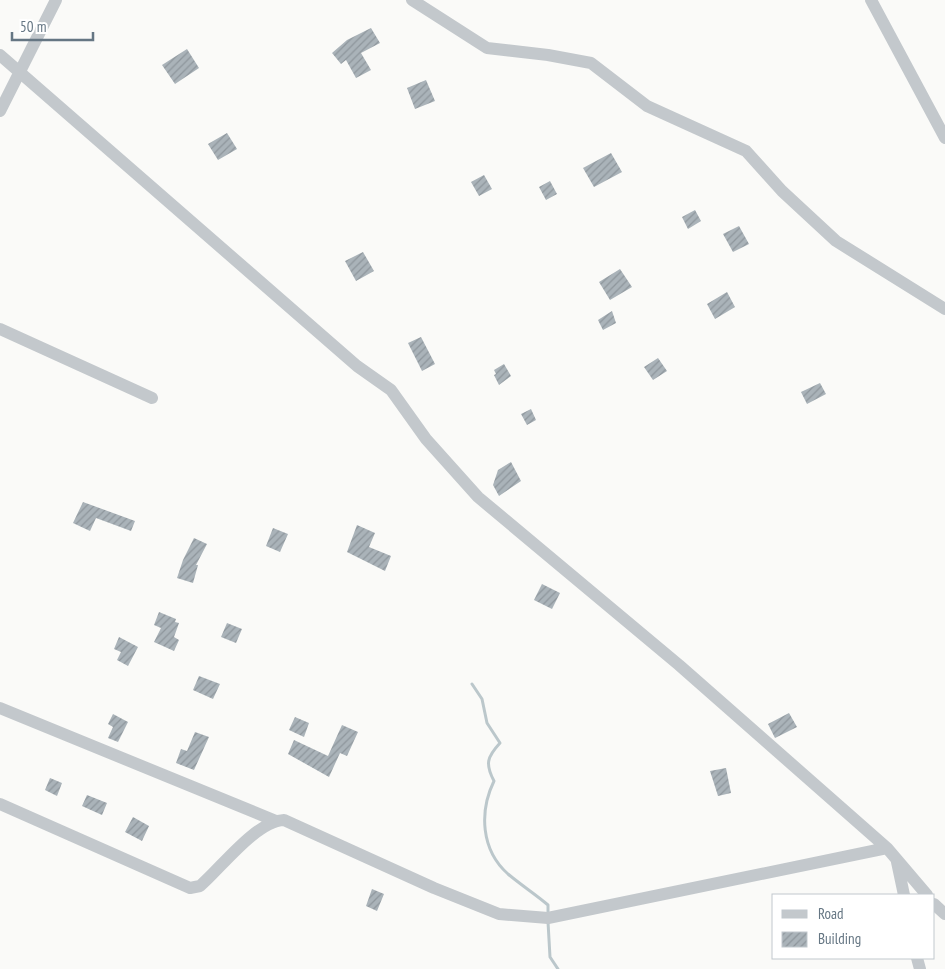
<svg xmlns="http://www.w3.org/2000/svg" width="945" height="969" font-family="'PT Sans Narrow',sans-serif">
  <style>
    .lines { fill: none; stroke-linecap: round; stroke-linejoin: round }
    .stream { stroke: #bbc7cb; stroke-width: 3 }
    .building { fill: url(#building-hatch) }
    .minor { stroke: #c3c8cc; stroke-width: 12 }
  </style>
  <defs>
    <pattern id="building-hatch" width="6" height="6" patternUnits="userSpaceOnUse" patternTransform="scale(1.25)"><rect width="6" height="6" fill="#aab3b9"/><path d="M-1 1l2-2M0 6l6-6M5 7l2-2" fill="none" stroke="#8e969c"/></pattern>
  </defs>
  <rect width="100%" height="100%" fill="#fafaf8"/>
  <g class="lines">
    <path class="stream" d="M472,684L482,699L487,723L500,743C487,757 485,764 494,781C479,812 481,850 508,874C521,885 535,894 548,905V916
      M548,922L550,957L558,969"/>
  </g>
  <path class="building" d="M371,28L380,43L361,53L371,70L356,78L346,60L341,64L332,53L347,40Z
    M187,49L199,68L175,84L162,65Z
    M426,80L435,101L415,109L407,88Z
    M227,133L237,149L218,160L208,144Z
    M611,153L622,172L594,187L583,168Z
    M484,175L492,189L479,196L471,182Z
    M550,181L557,194L546,200L539,187Z
    M695,210L701,221L688,229L682,217Z
    M739,226L749,244L733,252L723,234Z
    M363,252L374,271L356,281L345,261Z
    M620,269L632,287L610,300L599,282Z
    M727,292L735,307L715,319L707,304Z
    M612,311L616,323L603,330L598,320Z
    M421,337L435,364L422,371L408,343Z
    M658,358L667,371L653,380L644,367Z
    M504,364L511,376L499,385L494,375L496,374L494,370Z
    M820,383L826,394L807,404L801,392Z
    M531,409L536,420L527,425L521,414Z
    M511,462L521,481L499,496L493,485L498,470Z
    M83,502L135,521L131,531L96,518L90,531L73,523Z
    M357,525L375,533L369,547L391,556L385,571L347,552Z
    M273,528L288,534L280,552L266,546Z
    M194,538L207,544L196,565H198L193,583L177,578L183,560Z
    M542,584L560,593L552,609L534,600Z
    M159,612L176,619L175,622L179,623L174,637L179,640L174,651L154,642L161,628L154,625Z
    M227,623L242,629L236,643L221,637Z
    M119,637L138,647L128,666L117,660L121,652L114,649Z
    M199,676L220,684L213,699L193,690Z
    M789,713L797,727L775,738L768,724Z
    M113,714L128,722L118,742L108,738L113,727L108,724Z
    M295,717L309,723L304,737L289,730Z
    M342,725L358,732L347,756L340,753L329,777L288,754L294,740L328,756Z
    M195,732L209,737L194,770L176,763L181,749L187,751Z
    M726,768L731,793L718,796L710,771Z
    M50,778L62,783L57,796L45,790Z
    M87,795L107,803L102,815L82,806Z
    M133,817L149,826L142,841L125,832Z
    M372,889L384,894L377,911L366,906Z"/>
  <g class="lines">
    <path class="minor" d="M412,0L487,48L548,55L591,63L647,106L746,151L782,191L836,241L945,309
      M871,0L945,138
      M0,55L357,366L391,390L426,439L478,497L679,665L887,848
      M0,111L56,0
      M0,329L152,398
      M0,708L276,821
      M0,804L190,888L200,886C221,868 256,821 284,820L434,888L499,914L548,918L887,848L927,895
      M897,862L904,895
      M934,904L945,914
      M917,958L920,969"/>
  </g>
  <rect x="772" y="894" width="162" height="65" fill="#ffffff" stroke="#c1c8cd"/>
  <rect x="782" y="910" width="25" height="8" fill="#c3c8cc" stroke="#c1c8cd"/>
  <text x="818" y="919" font-size="15" fill="#657683">Road</text>
  <rect x="782" y="932" width="25" height="15" fill="url(#building-hatch)" stroke="#c1c8cd"/>
  <text x="818" y="944" font-size="15" fill="#657683">Building</text>
  <path d="M12 32v8h81v-8" fill="none" stroke="#657683" stroke-width="2.5"/>
  <text x="20" y="32" font-size="15" fill="#657683" stroke="#ffffff" stroke-width="4" paint-order="stroke">50 m</text>
</svg>
